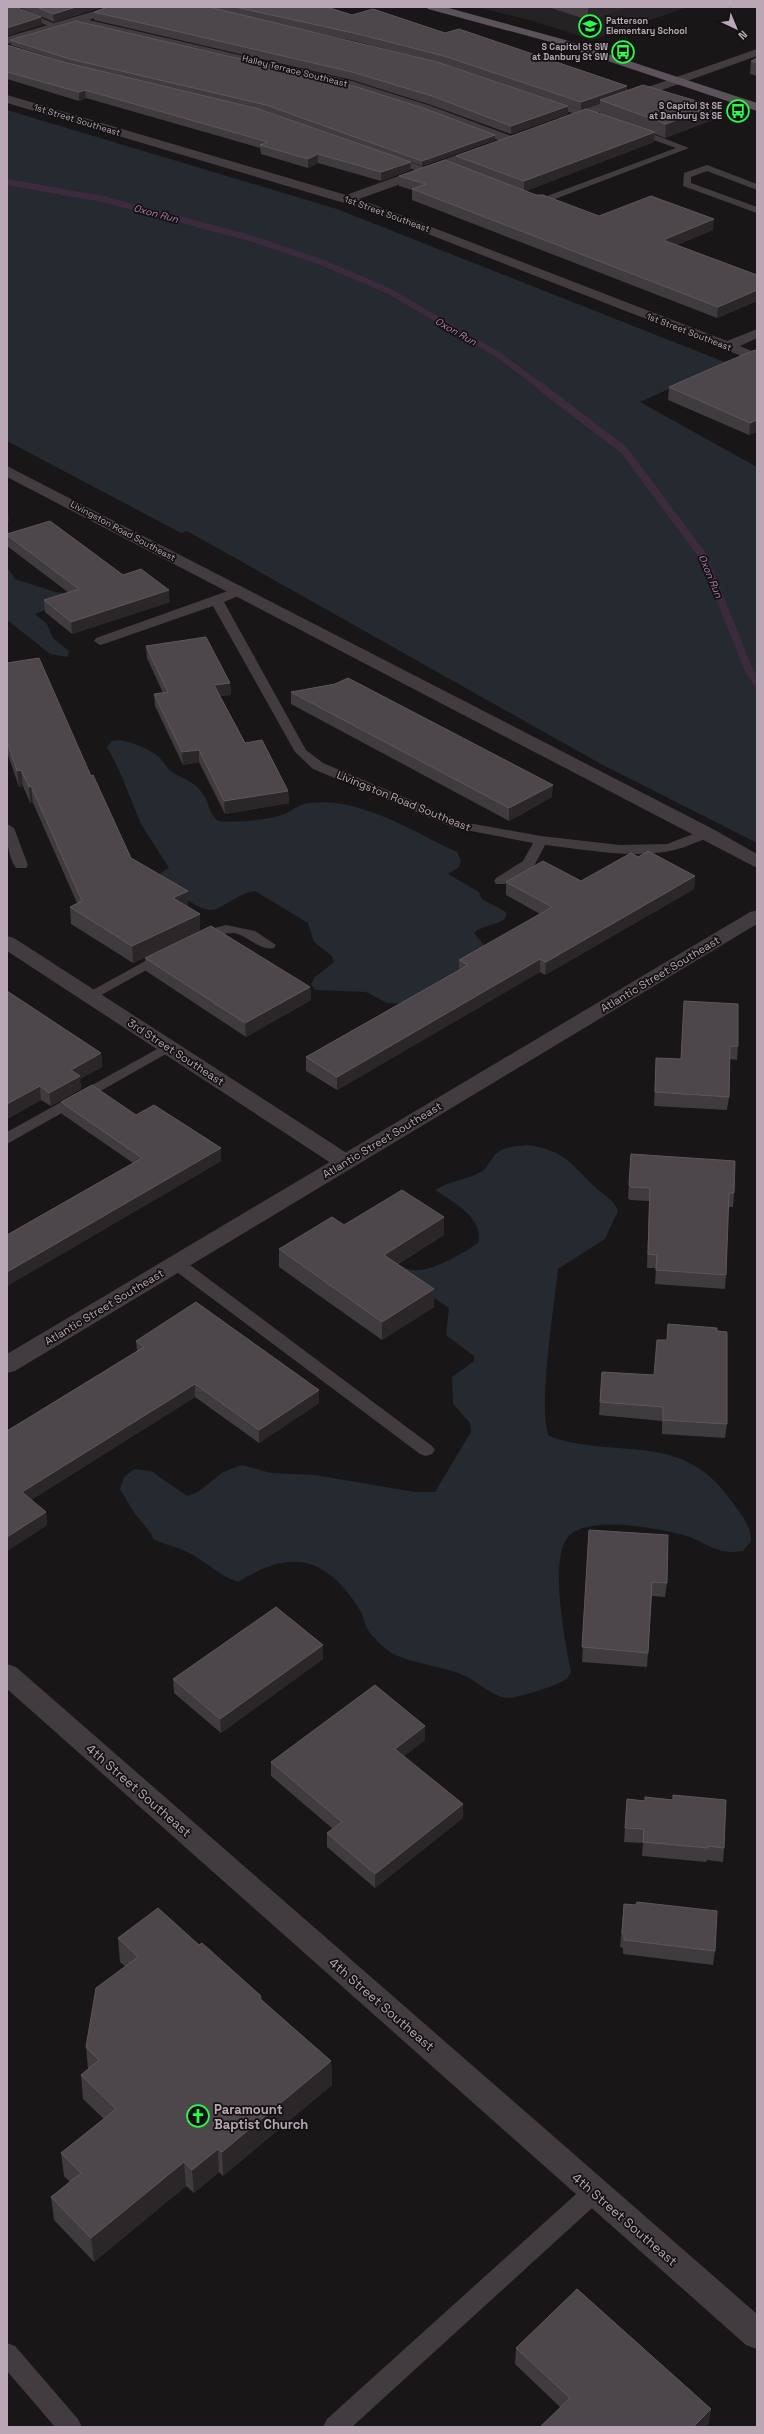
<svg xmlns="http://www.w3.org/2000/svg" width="764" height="2434" font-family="'Space Grotesk',sans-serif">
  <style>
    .built { fill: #252223 }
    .green { fill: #252930 }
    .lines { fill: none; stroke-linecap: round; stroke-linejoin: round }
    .stream-far1 { stroke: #3c2b3d; stroke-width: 6 }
    .stream { stroke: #3c2b3d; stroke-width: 8 }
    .service { fill: #423b40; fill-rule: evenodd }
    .minor { fill: #423b40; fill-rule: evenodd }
    .tertiary { fill: #423b40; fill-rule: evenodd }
    .primary { fill: #5c5259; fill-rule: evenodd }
    .wall { fill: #403b3e }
    .shaded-wall { fill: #2b2729 }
    .building { fill: #4d474b; stroke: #5e565b }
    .labels { text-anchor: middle; stroke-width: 3.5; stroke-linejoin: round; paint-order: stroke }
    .far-poi-label { font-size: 9px; font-weight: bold; fill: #b9a7b5; stroke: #131112; text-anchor: end }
    .far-street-label { font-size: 9px; fill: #b9a7b5; stroke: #131112 }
    .far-water-label { font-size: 10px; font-style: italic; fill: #b47cb6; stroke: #131112 }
    .street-label { font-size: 11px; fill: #b9a7b5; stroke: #131112 }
    .near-street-label { font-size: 13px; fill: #b9a7b5; stroke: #131112 }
    .near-poi-label { font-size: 13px; font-weight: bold; fill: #b9a7b5; stroke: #131112; text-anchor: start }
  </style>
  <rect width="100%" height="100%" fill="#181617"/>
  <path class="built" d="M476,7H688L592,40L533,21Z"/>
  <path class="green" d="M7,110L337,209L727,363L640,402L757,467V843L599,763L187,531L181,533L7,441Z
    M7,567L15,579L55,592L70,594V600L35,614L47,624L53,638L69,651L68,657L50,654L7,620Z
    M119,740C132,742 148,748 159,757C163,761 166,767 171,771C183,780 192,779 203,794C211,805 206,809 218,821C235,823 271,820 287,813C294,809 300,804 309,803C361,797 411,831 457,852L461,861L459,867L448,874L479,892L482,899L506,912V917L502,921L477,930L474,933L488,950V957L404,1004L387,1003L366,992L315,990L311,984L315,977L334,962L332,956L314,942L308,923L255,891C240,893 230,903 216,909C201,916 169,885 157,875L169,868L141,824L119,770L107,747L112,741Z
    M529,1145C565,1151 570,1163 595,1187C604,1196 613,1198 618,1211L605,1239L558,1269C555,1302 537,1411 549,1436C618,1461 682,1428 733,1503C741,1515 751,1525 751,1541L743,1551C715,1556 707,1541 683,1535C658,1528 595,1517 572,1533C546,1551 566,1645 571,1672C570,1674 568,1678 566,1679C560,1685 517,1698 509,1698C493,1698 477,1681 463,1675C443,1666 400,1662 386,1649C379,1643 369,1634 366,1626C364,1621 363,1616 361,1612C327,1556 292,1548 238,1582C217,1575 206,1561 187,1552C176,1546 164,1545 153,1539L150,1532L135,1514L120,1489L124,1477L134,1469L151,1471L187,1496L198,1492L223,1472L242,1465L271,1473L315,1475L415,1492H435L471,1432L470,1423L453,1404L452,1377L474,1361V1356L446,1335L449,1308L388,1267L392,1263C400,1264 405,1269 412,1270C431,1273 463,1253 478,1243C485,1219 452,1201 435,1190C449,1181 466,1180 481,1172C488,1168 489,1161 494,1156C502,1146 517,1146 529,1145Z"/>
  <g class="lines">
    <path class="stream-far1" d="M7,182L103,199L250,238L321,262L387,290L497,354L543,388"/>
    <path class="stream" d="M541,387L624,450L703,556L748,668L757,683"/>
    <path class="service" d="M7,7H14L61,26L54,28L7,10Z
      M549,100L598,115L599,117L595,120L546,105L545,103Z
      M631,128H637L689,148L542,204H536L524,198L529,195L539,199L676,148L631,132Z
      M391,155L429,169L431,171L423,173L388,160V156Z
      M707,165L757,184V190L707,171L691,177V183L757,207V213L683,186L684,173Z
      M239,587L245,591L243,594L224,602L306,750L323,763L463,822L541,836L620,845L667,844L706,829L713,833C709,838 703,840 697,842C652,864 593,850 545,845L534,866L506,884H496L494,881L496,878L523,861L533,843L455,828L313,769L295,752L213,606L104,644L100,645L94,641L96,638Z
      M7,824L14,828L28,865L26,868H16C7,855 7,839 7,824Z
      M226,925L255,931L276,945L274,948C260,952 248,935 233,933C220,933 209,940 197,943L190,939L203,931Z
      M165,950L172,954L170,957L94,999H84L82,996Z
      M168,1043L173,1044L175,1047L173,1050L7,1144V1132Z
      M176,1258L182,1259L432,1446L435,1450L432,1454L426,1456L420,1454L170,1267L168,1263L170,1259Z
      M594,2182L602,2185L605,2192L602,2199L352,2427H323L327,2419L586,2185Z
      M7,2343L15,2346L78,2419L82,2427H55L7,2371Z"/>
    <path class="minor" d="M108,7H126L89,20L352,81L431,106L514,137L516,140L514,143H506L423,112L344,87L76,24L7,44V37Z
      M757,49V56L567,124L563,125L557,121L559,118Z
      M7,95L346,195L479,147H487L489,150L487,153L359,199L727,341L757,329V338L740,346L757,353V362L361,208L7,103Z
      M7,936L14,938L353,1157L356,1162L353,1167L345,1169L337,1167L7,951Z"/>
    <path class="tertiary" d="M7,466L713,829L757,854V868L7,477Z
      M757,910V924L15,1371L7,1373V1354L750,912Z
      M7,1664L16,1667L757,2314V2349L746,2345L7,1689Z"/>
    <path class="primary" d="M426,7H445L562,39L757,103V111L554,43L428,9Z"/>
  </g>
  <path class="wall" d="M18,7H103L54,22Z
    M108,7H327L352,15L445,33L627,86V91L712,120L665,138L655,134L654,142L525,191L599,216L713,230L676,245L757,275V301L717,318L412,200V190L399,186V176L456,164V156L600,114V103L581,110L443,64L358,42L283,25L568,106V114L511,134L431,105L352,80L94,20V12Z
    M548,7H627L588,20Z
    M10,40L495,135V140L422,166L411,162L410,170L381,181L318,163L308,168L261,154L260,148L86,98L79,101L7,79V45L63,62L382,152L266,111L70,64L11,45Z
    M757,58V76L750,74L751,61Z
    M757,351V432L749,435L668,400L669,387Z
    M7,534L123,575L170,602L72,634L45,612L44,600L69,593L7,546Z
    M146,646L230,683L231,695L220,696L245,743L288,791L289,803L225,814L199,762L183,765L155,706L154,694L163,693L147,658Z
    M7,663L91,776L131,858L188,908L200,931L310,987L311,1000L246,1037L146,971L145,958L168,947L133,963L71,924L70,907L77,903L33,803H30L23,786L19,787L7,752Z
    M335,684L552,797L509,821L291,704V692Z
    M638,857L695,876L694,889L545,975L540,972L337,1090L306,1071V1057L459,970V960L540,914L506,895V882L581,881Z
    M7,991L101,1053L102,1067L80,1079L81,1089L51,1106L41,1100L7,1119Z
    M684,1001L738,1046L737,1060L730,1059L729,1097L727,1110L654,1106L656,1058L681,1059Z
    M61,1102L136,1115L221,1161L7,1286V1235L133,1163L62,1114Z
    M631,1154L734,1193L733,1207H728L726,1275L725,1289L655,1284L656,1268H647L649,1201L630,1200L628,1198Z
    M344,1225L444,1235L398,1264L434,1289V1307L382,1340L279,1267V1249Z
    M136,1341L319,1390V1403L259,1443L195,1397L31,1500L46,1512L47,1525L7,1551V1431L137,1351Z
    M602,1372L654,1375L727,1424L725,1438L662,1434V1421L599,1415Z
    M589,1530L667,1583L665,1597L652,1596L647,1667L582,1662Z
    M323,1645V1659L221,1733L174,1693L173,1679Z
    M425,1740L404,1756L463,1818L375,1888L327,1847V1833L333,1829L271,1776V1762Z
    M645,1797L724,1848L723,1862L707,1860L706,1862L642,1856L643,1843L624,1842L627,1799L645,1801Z
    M624,1904L715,1951L713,1965L623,1954V1948L620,1947Z
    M118,1938L199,1945L261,1996L262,2000L331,2061L332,2085L223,2176L219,2172L194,2193L186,2186L94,2262L54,2220L51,2197L70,2182L64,2176L61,2153L104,2119L83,2099L81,2075L88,2069L86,2047L125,1966L120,1962Z
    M516,2348L711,2409L708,2426L560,2407L515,2364Z"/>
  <path class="shaded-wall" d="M76,7H103L54,22L53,14Z
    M588,7H627L588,20Z
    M41,17L42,25L7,36V28Z
    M627,86L626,94L600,100V103L581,110V102Z
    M85,90L86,98L79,101V92Z
    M568,106V114L511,134V126Z
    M713,106L712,120L665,138L666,124Z
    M655,132L654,142L524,192V181Z
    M495,135V140L422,166V161Z
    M318,154V163L308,168V159Z
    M411,162L410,170L381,181V172Z
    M714,219L713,230L662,250L663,240Z
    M757,290V301L717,318L718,307Z
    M757,420V432L749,435L750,423Z
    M8,509L9,521L7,522V510Z
    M169,590L170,602L72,634L71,622Z
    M230,683L231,695L214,697V685Z
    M199,750V762L183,765L182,752Z
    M21,770L23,786L19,787L17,771Z
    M553,785L552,797L509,821V808Z
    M31,786L33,803H30L29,787Z
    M288,791L289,803L225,814L224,801Z
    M695,876L694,889L545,975L546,962Z
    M188,891V908L173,898Z
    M200,914V932L133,963L132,946Z
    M540,959V972L337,1090V1077Z
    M310,987L311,1000L246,1037L245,1023Z
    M101,1053L102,1067L80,1079L81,1089L51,1106L49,1093L71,1070Z
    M40,1086L41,1100L7,1119V1104Z
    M221,1148V1161L7,1286V1272Z
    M444,1217V1235L384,1272V1255Z
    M434,1289V1307L382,1340V1322Z
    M195,1384V1397L23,1505L22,1492Z
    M319,1390V1403L259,1443V1430Z
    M46,1512L47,1525L7,1551V1537Z
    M323,1645V1659L221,1733L220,1719Z
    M425,1726V1740L395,1763V1749Z
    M463,1804V1818L375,1888V1874Z
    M331,2061L332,2085L223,2176L222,2152Z
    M218,2149L219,2172L194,2193L192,2170Z
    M184,2162L186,2186L94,2262L91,2238Z
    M711,2409L708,2426L707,2427H693Z"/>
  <path class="building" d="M7,7H15L41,17L7,28Z
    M37,7H76L53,14Z
    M108,7H209L437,62L568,106L511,126L432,96L352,72L94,12Z
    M235,7H327L352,15L373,9L445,33L459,29L627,86L581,102L444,56L358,34Z
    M76,21L344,83L423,108L495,135L422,161L266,105L70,59L10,40Z
    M7,45L63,62L259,109L411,162L381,172L318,154L308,159L260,145L268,142L85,90L79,92L7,72Z
    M757,58V63L751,61Z
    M643,85L713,106L666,124L600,100Z
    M586,109L655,132L524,181L456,156Z
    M445,160L536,195H543L599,216L651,196L714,219L663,240L757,275V290L718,307L412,189L426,184L399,176Z
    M755,350L757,351V420L750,423L669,387L726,362Z
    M50,521L123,575L141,569L169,590L71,622L44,600L79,589L7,535V534Z
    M206,637L230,683L214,685L245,743L262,740L288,791L224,801L199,750L182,752L154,694L168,692L146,646Z
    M39,658L91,776L93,775L131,858L188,891L173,898L200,914L132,946L70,907L82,901L31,786L29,787L21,770L17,771L7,740V663Z
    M348,678L553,785L509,808L291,692L335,684Z
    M648,851L695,876L546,962L540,959L337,1077L306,1057L468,965L459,960L552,907L506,882L543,861L581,881L631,853L638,857Z
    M211,926L310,987L245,1023L145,958Z
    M7,991L101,1053L71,1070L80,1076L49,1093L40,1086L7,1104Z
    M684,1001L738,1004V1046H730L729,1097L655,1092L656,1058L681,1059Z
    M92,1085L136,1115L154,1105L221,1148L7,1272V1235L142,1158L61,1102Z
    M631,1154L735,1161L734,1193H729L726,1275L656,1270L657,1255L648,1254L650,1188L631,1187L629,1185Z
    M402,1190L444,1217L384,1255L434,1289L382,1322L279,1249L332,1217L344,1225Z
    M196,1302L319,1390L259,1430L195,1384L22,1492L46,1512L7,1537V1431L144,1347L136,1341Z
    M668,1324L717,1328V1331L727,1332V1424L663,1420V1407L600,1402L602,1372L654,1375L657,1340H667Z
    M589,1530L668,1535L667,1583L652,1582L648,1653L582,1647Z
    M276,1607L323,1645L220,1719L173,1679Z
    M375,1685L425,1726L395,1749L463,1804L375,1874L327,1833L342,1822L271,1762Z
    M673,1795L726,1800L724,1848L708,1846V1848L643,1842L644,1829L625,1828L627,1799L645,1801V1797L673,1800Z
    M637,1902L717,1911L715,1951L624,1940V1934L622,1933L624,1904L636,1905Z
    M158,1908L199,1945L202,1943L261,1996L259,1998L331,2061L222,2152L218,2149L192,2170L184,2162L91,2238L51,2197L81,2173L61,2153L116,2109L81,2075L99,2060L86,2047L96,1988L138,1957L118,1938Z
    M577,2289L711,2409L693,2427H540L570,2398L516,2348Z"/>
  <defs>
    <g id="school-ring" transform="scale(1.15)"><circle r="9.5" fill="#131112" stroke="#29fc4b" stroke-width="1.5"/><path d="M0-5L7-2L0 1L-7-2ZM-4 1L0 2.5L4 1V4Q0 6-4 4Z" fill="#29fc4b"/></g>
    <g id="bus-ring" transform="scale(1.15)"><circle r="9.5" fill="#131112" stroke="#29fc4b" stroke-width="1.5"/><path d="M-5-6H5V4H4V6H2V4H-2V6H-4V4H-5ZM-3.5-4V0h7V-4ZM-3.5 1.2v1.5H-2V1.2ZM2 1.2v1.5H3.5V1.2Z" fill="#29fc4b"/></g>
    <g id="church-ring" transform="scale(1.15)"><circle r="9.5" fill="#131112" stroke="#29fc4b" stroke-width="1.5"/><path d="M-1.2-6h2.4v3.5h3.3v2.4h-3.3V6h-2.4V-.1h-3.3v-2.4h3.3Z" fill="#29fc4b"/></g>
  </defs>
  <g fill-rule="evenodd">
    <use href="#school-ring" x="590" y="26"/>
    <use href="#bus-ring" x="623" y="52"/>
    <use href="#bus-ring" x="738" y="111"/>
    <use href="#church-ring" x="198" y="2116"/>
  </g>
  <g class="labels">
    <g class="far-poi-label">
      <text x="606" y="24" text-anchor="start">Patterson<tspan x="606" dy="10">Elementary School</tspan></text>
      <text x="608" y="50">S Capitol St SW<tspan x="608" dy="10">at Danbury St SW</tspan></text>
      <text x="722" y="109">S Capitol St SE<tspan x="722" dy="10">at Danbury St SE</tspan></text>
    </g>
    <g class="far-street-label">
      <text transform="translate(295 71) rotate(14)" y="3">Halley Terrace Southeast</text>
      <text transform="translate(77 120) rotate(17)" y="3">1st Street Southeast</text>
      <text transform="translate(387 214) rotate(20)" y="3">1st Street Southeast</text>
      <text transform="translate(689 332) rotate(21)" y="3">1st Street Southeast</text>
      <text transform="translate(123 531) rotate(28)" y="3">Livingston Road Southeast</text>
    </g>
    <g class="far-water-label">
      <text transform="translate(156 213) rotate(15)" y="4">Oxon Run</text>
      <text transform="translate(456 331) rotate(30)" y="4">Oxon Run</text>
      <text transform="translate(711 576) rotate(67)" y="4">Oxon Run</text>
    </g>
    <g class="street-label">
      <text transform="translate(404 801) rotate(22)" y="4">Livingston Road Southeast</text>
      <text transform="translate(660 974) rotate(-31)" y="4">Atlantic Street Southeast</text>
      <text transform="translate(176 1052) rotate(33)" y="4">3rd Street Southeast</text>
      <text transform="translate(382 1140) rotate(-31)" y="4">Atlantic Street Southeast</text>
      <text transform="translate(104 1307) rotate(-31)" y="4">Atlantic Street Southeast</text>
    </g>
    <g class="near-street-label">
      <text transform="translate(139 1790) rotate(41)" y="5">4th Street Southeast</text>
      <text transform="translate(382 2004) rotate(41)" y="5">4th Street Southeast</text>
      <text transform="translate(625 2219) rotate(41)" y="5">4th Street Southeast</text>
    </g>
    <g class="near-poi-label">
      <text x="214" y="2114">Paramount<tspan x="214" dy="15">Baptist Church</tspan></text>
    </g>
  </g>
  <rect width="764" height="2434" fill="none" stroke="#b9a7b5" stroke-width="16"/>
  <g transform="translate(736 28) rotate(136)" stroke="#131112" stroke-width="3" paint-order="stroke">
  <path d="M0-3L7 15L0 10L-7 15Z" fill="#b9a7b5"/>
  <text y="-6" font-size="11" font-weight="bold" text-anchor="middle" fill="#b9a7b5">N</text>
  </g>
</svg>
